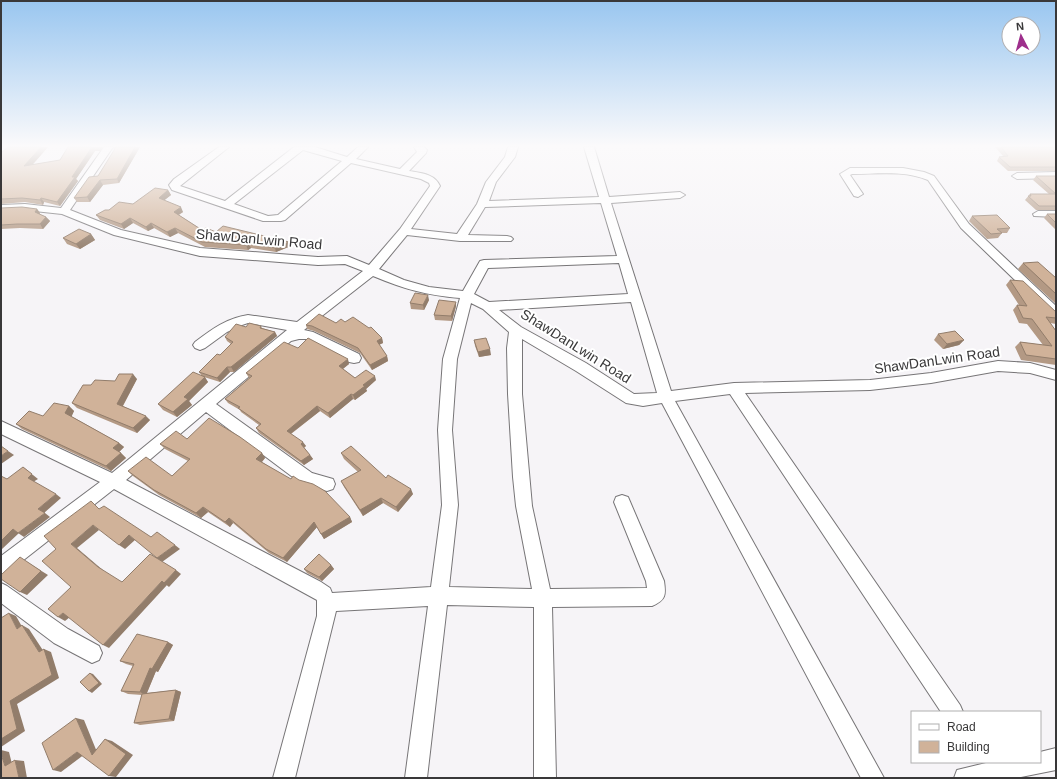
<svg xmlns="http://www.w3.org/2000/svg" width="1057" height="779" font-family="Arial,sans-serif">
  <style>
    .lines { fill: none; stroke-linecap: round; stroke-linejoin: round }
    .minor-casing { stroke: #777577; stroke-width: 2 }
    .minor { fill: #fff; fill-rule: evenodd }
    .wall { fill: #b39984 }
    .shaded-wall { fill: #927d6b }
    .building { fill: #d0b299; stroke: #927d6b }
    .labels { text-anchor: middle; stroke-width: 4; stroke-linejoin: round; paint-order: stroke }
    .street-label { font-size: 14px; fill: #393839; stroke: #fff }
  </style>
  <rect width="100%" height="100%" fill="#f6f4f7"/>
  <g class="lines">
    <g class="minor-casing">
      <path id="minor" d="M104,147H113L70,210L121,230L200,248L318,257L347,256L369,265L400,229L430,186L429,183L421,179L351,163L285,220L281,221H263L172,190L169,185L174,179L219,147H229L180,186L225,201L294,147H315L347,157L358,147H368L356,159L400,169L417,152L414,147H424L427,150L426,153L409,171C421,173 435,174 440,186L411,229L457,234L477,204L486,182L505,157L508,147H518L515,157L496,182L489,201L599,197L584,147H594L609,197L680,192L685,195L680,198L611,203L671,391L734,383L870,380L931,373L998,361L1030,363L1056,370V380L1030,373L998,371L931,383L870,390L745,393L960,705L963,712H941L730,394L675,401L884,778H861L662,403L643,406L626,403L576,371L522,339V394L532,506L550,589L647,588L646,581L614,502L616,497L622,495L628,497L664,581C666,595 666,600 652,606L552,607L556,778H534V607L447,605L427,778H405L428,606L336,611L295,778H273L317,616V600L114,489L7,573L1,575V556L100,482L1,434V421L112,473L287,330L248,323L242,325L227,332L205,348L200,350L195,348L193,345L195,342C212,329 227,318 248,315L297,322L363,271L345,264L318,265L200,256L114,235L62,214L25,210L1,211V205L25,204L61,208ZM303,150L342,161L278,215L268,216L234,204ZM601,203L617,256L484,260L480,261L463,291L429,287L404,280L379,269L407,235L460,241H511L513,239L511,237L507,236L468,235L485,207ZM619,263L628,294L489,302L474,294L488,268ZM373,276C404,289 426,295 460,298L443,359L438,430L442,505L431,587L332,593L330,588L321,582L126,480L206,412L302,484L327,491L333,489L335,484L333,479L312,473L216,404L291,341L299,339H306L349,362L354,363L359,362L361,358L359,354L313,332L304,330ZM631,302L657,393L634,394L586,363L521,327L499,310ZM471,303L483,309L509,332L507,348L508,394L513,477L516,506L532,589L449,587L458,505L452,430L457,359Z
        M850,168H903L924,172L934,176L969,224L1056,306V317L1052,316L961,228L928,180C904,170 877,174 852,174L850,175L863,194L858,197L854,196L840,174Z
        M1056,172V178L1017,179L1012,176L1017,173Z
        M1038,211H1056V217L1034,216L1033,214Z
        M1,583L7,586L68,629L99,646L102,653L99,660L92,663L54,643L1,603Z
        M1056,748V770L1016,778H954L957,770L990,762H1040V752Z"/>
    </g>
    <use href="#minor" class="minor"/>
  </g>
  <path class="wall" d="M48,147L32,165L60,160L68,147L100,151H95L76,179L78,181L60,206L44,202L43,205L25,202L1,204V153Z
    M113,147H140L119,183L103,185L90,202H77L74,198L98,176L116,148L114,149Z
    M995,147H1056V171H1008L997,161L999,157L1003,156Z
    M1036,176H1056V210H1036L1025,200L1030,194H1049L1033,180Z
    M168,190L171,195L164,200L183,212L179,215L202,230L291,246L276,252L251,248L248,250L205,247L178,233L170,237L154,228L148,231L133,223L124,229L100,220L96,215L109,210L133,204Z
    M1,208L37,209L40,213L39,214L46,217L50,221L43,229L20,228L1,229Z
    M1047,214H1056V230L1044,218Z
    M972,216L1010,228L1007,233H1002L998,238L987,239L969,221Z
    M91,234L95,240L80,249L67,244L63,238Z
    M1023,263L1056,278V304L1018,269Z
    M1010,280L1056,312V324L1050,323L1056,331V365L1021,360L1015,347L1020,342L1043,345L1027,324L1019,323L1013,310L1017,305H1019L1006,285Z
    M429,300L424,310L411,309L410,303Z
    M456,302V306L452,321L435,320L434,315Z
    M345,322L382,338L383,343L379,345L387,356L388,361L372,370L360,353L314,331L307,329L306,325Z
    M261,326L262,328L275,332L277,336L234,372H230L220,382L204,377L208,382L189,401L192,405L177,417L163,410L158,404L202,376L199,372L220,355L231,344L227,341L225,337L246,327Z
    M938,334L964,340L959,345L943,349L934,340Z
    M474,340L491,355L479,357L475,346Z
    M298,348L349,364L343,369L355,378L376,380L366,389L367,391L355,400L353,399L330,418L320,411L291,434L306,446L304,448L310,455L313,459L304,465L259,433L256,428L259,425L241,412L240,410L228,403L225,399L249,378L246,373Z
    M137,379L123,406L150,420L137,433L77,408L72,403L91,385L115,381Z
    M69,406L74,411L71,416L119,443L124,447L119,452L121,453L126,458L111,471L22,429L16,424L43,416Z
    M187,439L262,453L265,458L262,462L350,517L352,522L324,539L317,527L287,562L269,553L233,523L230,527L208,512L201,518L159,495L133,476L128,471L172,476L188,461L165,449L160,444Z
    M341,453L386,478L413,494L398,512L383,503L363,516L344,487L341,481L358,472L344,459Z
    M331,565L334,569L322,581L307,573L304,569Z
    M168,642L173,645L158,672L156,671L147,693L176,690L181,692L174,721L140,725L134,723L142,695L128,694L121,691L133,666L126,664L120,661Z"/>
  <path class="shaded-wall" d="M41,147H48L27,171L24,166Z
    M92,147H103L100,151H95L76,179L78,181L60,206L57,202L72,177Z
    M135,147H140L119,183L117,179Z
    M100,180L103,185L90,202L87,197Z
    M168,190L171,195L161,203L159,198Z
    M41,198L44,202L43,205L40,200Z
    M181,207L183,212L176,216L174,212Z
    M37,209L40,213L38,217L35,212Z
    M46,217L50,221L43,229L40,224Z
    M130,218L133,223L124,229L121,224Z
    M151,223L154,228L148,231L146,227Z
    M175,228L178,233L170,237L167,232Z
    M91,234L95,240L80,249L76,244Z
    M289,242L291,246L276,252L275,248Z
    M248,243L251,248L248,250L246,245Z
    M428,295L429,300L424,310L423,305Z
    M456,302V306L452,321L451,316Z
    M275,332L277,336L234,372L231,367Z
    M382,338L383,343L378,345L377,341Z
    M964,340L959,345L943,349L947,344Z
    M490,349L491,355L479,357L478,352Z
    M387,356L388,361L372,370L370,365Z
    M348,359L349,364L340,371L339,366Z
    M227,367L230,372L220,382L217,378Z
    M133,374L137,379L121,409L117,404Z
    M375,376L376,380L366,389L367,391L355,400L353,395L363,385Z
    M205,377L208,382L189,401L192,405L177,417L173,412L184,397Z
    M351,394L353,399L330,418L328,413Z
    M69,406L74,411L71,418L65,413Z
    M317,406L320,411L289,435L287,431Z
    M146,416L150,420L137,433L133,428Z
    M303,442L306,446L303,448L301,444Z
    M119,443L124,447L118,453L113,448Z
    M8,451L14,455L1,464V456Z
    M121,453L126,458L111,471L106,466Z
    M262,453L265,458L260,464L256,459Z
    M310,455L313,459L304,465L301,461Z
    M23,467L38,479L33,482L28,478Z
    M411,489L413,494L398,512L396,507Z
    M56,494L61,498L44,513L38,509Z
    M381,498L383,503L363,516L360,510Z
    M203,507L208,512L201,518L196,513Z
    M45,513L50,517L24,537L18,533Z
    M350,517L352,522L324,539L321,534Z
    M229,518L233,523L230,527L225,522Z
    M314,522L317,527L287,562L283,558Z
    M93,525L99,530L77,548L104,571L98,567L71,544Z
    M13,529L19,533L1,550V541Z
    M129,535L135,540L125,549L119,545Z
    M175,545L180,549L162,562L157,558Z
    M27,562L48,575L27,595L20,592Z
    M331,565L334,569L322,581L319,577Z
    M176,570L181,574L169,587L164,583Z
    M162,581L167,585L109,648L103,645Z
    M9,613L16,616L25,632L17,629Z
    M63,613L70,617L65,621L58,617Z
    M22,625L29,629L46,655L39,652Z
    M168,642L173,645L158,672L152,669Z
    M44,649L51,652L59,678L17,704L25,731L1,747V739L10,701Z
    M150,668L156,671L146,695L140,692Z
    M90,673L93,674L102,684L92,693L89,691Z
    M176,690L181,692L174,721L169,719Z
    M76,718L84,720L99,757L92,755Z
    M105,739L112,741L133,755L116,777L109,776Z
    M1,750L9,752L13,768L5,766L1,754Z
    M77,752L85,754L61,772L53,770Z
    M15,760L24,761L27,778H19Z"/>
  <path class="building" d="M8,147H41L24,166L60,160L68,147H92L72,177H75L57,202L41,198L40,200L22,198L1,199V153Z
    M116,147H135L117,179L100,180L87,197L74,198L89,177L98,176Z
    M1001,147H1056V167H1010L999,157L1008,156Z
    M1036,176H1056V194Z
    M155,188L168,190L159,198L181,207L174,212L202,230L206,228L216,232L223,226L289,242L275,248L248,243L246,245L202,242L175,228L167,232L151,223L146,227L130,218L121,224L96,215L105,210H109L119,202L133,204Z
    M1030,194H1056V206H1039L1028,196H1031Z
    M22,207L37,209L35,212L46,217L40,224H17L1,225V208Z
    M1047,214H1056V223Z
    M997,215L1010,228L997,229L1002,233L991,234L972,216Z
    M79,229L91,234L76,244L63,238Z
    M1038,262L1056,278V294L1023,263Z
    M1010,280L1023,281L1056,312V318L1046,317L1056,331V359L1026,355L1020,342L1052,346L1032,319L1023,318L1017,305L1027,306Z
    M415,293L428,295L423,305L410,303Z
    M439,300L456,302L451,316L434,315Z
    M319,314L336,323L341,319L345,322L353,317L369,328L371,327L382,338L377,341L387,356L370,365L358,348L312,326L306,325Z
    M249,323L261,326L260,328L275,332L231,367H227L217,378L199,372L217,354L220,355L233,342L225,337L236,324L246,327Z
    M955,331L964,340L947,344L938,334Z
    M308,338L348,359L339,366L355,378L366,370L375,376L363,385L365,386L353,395L351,394L328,413L317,406L287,431L303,442L301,444L310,455L301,461L256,428L261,424L238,408L240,407L225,399L252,376L246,373L284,342L298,348Z
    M486,338L490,349L478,352L474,340Z
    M193,372L205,377L184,397L188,399L173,412L158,404Z
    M119,374H133L117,404L146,416L133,428L72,403L83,385H91L95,380L115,381Z
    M54,403L69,406L65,413L119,443L113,448L121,453L106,466L16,424L29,411L43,416Z
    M209,418L240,437L262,453L256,459L291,479L293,476L299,480L313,484L325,491L350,517L321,534L314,522L283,558L266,549L229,518L225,522L203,507L196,513L154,490L128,471L146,457L172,476L190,459L160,444L176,431L187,439Z
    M1,446L8,451L1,456Z
    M351,446L386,478L388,475L411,489L396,507L381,498L360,510L341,481L361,470L341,453Z
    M23,467L32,474L28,478L56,494L38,509L45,513L18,533L13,529L1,541V476L7,479Z
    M91,501L99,509L104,506L151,537L157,532L175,545L157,558L129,535L119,545L93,525L71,544L98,567L122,582L150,554L176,570L164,583L162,581L103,645L63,613L58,617L48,609L71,587L42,561L56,549L44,536Z
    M319,554L331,565L319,577L304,569Z
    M20,557L41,571L20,592L1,579V575Z
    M9,613L17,629L22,625L39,652L44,649L52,675L10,701L17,729L1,739V618Z
    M137,634L168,642L152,669L150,668L140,692L121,691L134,664L120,661Z
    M90,673L99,683L89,691L80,682Z
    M176,690L169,719L134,723L142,694Z
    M76,718L92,755L105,739L126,754L109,776L77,752L53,770L42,743Z
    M1,754L5,766L15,760L19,778H1Z"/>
  <linearGradient id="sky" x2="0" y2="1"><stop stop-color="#99c6f0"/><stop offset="0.57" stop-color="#fbfafb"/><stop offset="1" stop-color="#fbfafb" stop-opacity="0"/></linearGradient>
  <rect width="1057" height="256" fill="url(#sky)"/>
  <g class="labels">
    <g class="street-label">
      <text transform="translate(259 239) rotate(5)" y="5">ShawDanLwin Road</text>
      <text transform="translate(576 346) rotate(32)" y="5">ShawDanLwin Road</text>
      <text transform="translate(937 360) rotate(-8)" y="5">ShawDanLwin Road</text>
    </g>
  </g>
  <rect width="1057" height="779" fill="none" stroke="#393839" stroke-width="4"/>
  <rect x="911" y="711" width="130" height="52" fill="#ffffff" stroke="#b0afb0"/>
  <rect x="919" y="724" width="20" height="6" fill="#ffffff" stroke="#b0afb0"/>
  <text x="947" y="731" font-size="12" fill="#393839">Road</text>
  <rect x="919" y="741" width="20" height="12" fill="#d0b299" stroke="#b0afb0"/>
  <text x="947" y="751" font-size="12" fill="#393839">Building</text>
  <g transform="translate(1021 36) rotate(354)"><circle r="19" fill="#ffffff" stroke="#b0afb0"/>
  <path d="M0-3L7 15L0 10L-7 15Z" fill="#9e2f8c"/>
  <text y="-6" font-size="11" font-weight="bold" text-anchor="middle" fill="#393839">N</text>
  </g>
</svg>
